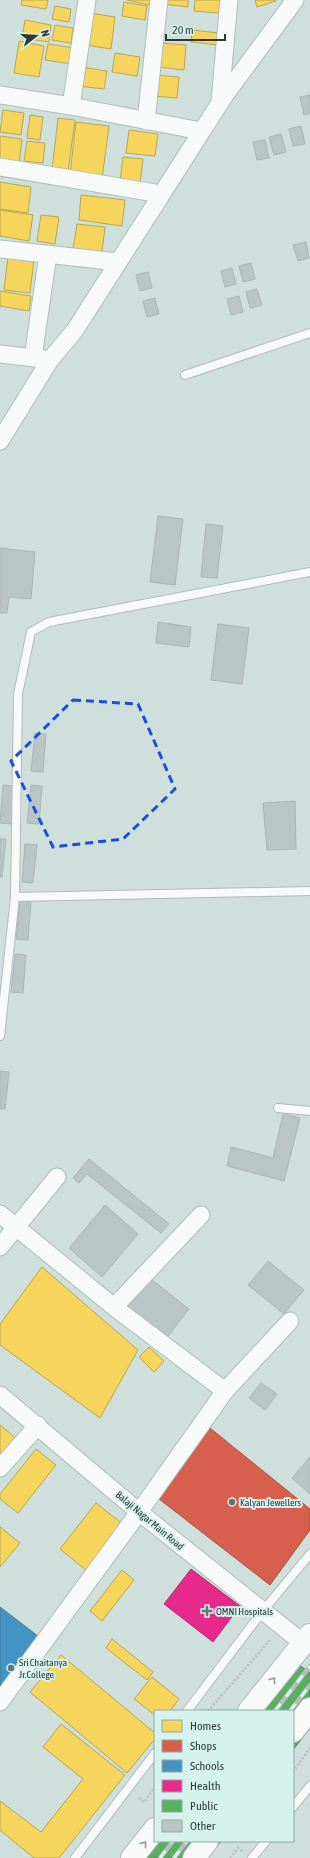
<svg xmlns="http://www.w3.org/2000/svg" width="310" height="1858" font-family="'Asap Condensed',sans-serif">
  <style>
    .homes { fill: #f6d55c; stroke: #baa651 }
    .shops { fill: #d6604d; stroke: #a45446 }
    .schools { fill: #4393c3; stroke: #3d7899 }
    .health { fill: #e7298a; stroke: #b02e71 }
    .public { fill: #5aae61; stroke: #4d8b54 }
    .building { fill: #b9c6c5; stroke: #a9b6b5 }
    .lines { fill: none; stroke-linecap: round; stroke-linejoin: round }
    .lane-casing { stroke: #b0bcba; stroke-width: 10 }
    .street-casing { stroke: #b0bcba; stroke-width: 19 }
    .highway-casing { stroke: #b0bcba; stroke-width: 24 }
    .path { stroke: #bcc0c0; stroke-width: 2.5; stroke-dasharray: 2 2; stroke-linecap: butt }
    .lane { stroke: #f8fafa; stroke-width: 8 }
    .street { stroke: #f8fafa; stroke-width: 17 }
    .highway { stroke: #f8fafa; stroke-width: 22 }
    .rail-casing { stroke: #b9bcbc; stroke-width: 4.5 }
    .rail { stroke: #d6f2ed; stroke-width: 3; stroke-dasharray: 9; stroke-linecap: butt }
    .oneway { stroke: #939a98 }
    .marked { fill: none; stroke: #1d4ed8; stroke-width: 3; stroke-dasharray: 8 5; stroke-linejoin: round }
    .poi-dot { fill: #667371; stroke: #d6f2ed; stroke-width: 1.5 }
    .labels { text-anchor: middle; stroke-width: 4; stroke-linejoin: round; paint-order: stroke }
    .poi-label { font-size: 10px; fill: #2e3937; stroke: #d6f2ed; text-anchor: start }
    .street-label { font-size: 10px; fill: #2e3937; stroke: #d6f2ed }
  </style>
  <rect width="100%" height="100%" fill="#cfdfdc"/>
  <path class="homes" d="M22,0H48L46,9L21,5Z
    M127,0H150L149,5Z
    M164,0H188V7L163,4Z
    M195,0H220L219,13L194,11Z
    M255,0H276V1L257,7Z
    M124,2L147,6L145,20L122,16Z
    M55,6L71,9L69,22L52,19Z
    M90,13L115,17L111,49L86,45Z
    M25,20L51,25L49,42L22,38Z
    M55,25L73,28L71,43L52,40Z
    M192,30L219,33L218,45L191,42Z
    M19,41L44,46L39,77L14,73Z
    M161,43L186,45L184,70L158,67Z
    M48,44L75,48L72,64L45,60Z
    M115,53L140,57L137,76L112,72Z
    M81,67L107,71L104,89L78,86Z
    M155,75L179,77L177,98L153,96Z
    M3,110L24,113L21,135L0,132Z
    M30,115L43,117L40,140L27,138Z
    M58,118L75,120L68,172L52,170Z
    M76,122L109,126L102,179L70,175Z
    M129,130L158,134L155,156L126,153Z
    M0,136L22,139L19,165L0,162Z
    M27,141L45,143L43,163L24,161Z
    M123,157L143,159L140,183L120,181Z
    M0,182L31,187L28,213L0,209Z
    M81,195L125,200L122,226L79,220Z
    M0,210L33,215L29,241L0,236Z
    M41,215L59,217L55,244L37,241Z
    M77,224L105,227L102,252L73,249Z
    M8,256L34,259L30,293L4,290Z
    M0,291L31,296L29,311L0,306Z
    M42,1267L138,1350L100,1418L0,1345V1324Z
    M149,1347L164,1361L154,1372L139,1357Z
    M0,1425L18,1440L0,1463Z
    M36,1449L56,1465L18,1513L0,1499V1494Z
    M96,1503L124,1525L87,1571L60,1549Z
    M0,1527L20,1543L0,1567Z
    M122,1570L134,1580L102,1621L90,1611Z
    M112,1639L153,1672L147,1680L106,1648Z
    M61,1655L155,1733V1739L127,1773L30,1692Z
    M152,1677L179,1699L170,1711H155V1715L134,1699Z
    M61,1724L125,1775L59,1858H34L0,1830V1801L41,1832L83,1779L43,1747Z"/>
  <path class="shops" d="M205,1424L310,1509V1530L270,1585L154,1495Z"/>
  <path class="schools" d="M0,1607L43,1640L0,1696Z"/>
  <path class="health" d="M191,1569L240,1606L213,1642L164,1604Z"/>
  <path class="public" d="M285,1654L310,1673V1728L293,1750V1711H240Z
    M155,1841H221L208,1858H125Z"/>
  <path class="building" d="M310,95V113L304,115L300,97Z
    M301,126L305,144L293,146L289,129Z
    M281,134L286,152L274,155L269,137Z
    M265,140L269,158L257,160L253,142Z
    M306,242L309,258L298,261L293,245Z
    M251,263L255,279L243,282L239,266Z
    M232,268L236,284L225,287L221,271Z
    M148,272L152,288L140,291L136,275Z
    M257,289L262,305L250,308L246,292Z
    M239,296L243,312L231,315L227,299Z
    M155,298L159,314L147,317L143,301Z
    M158,516L183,519L175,585L150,582Z
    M206,524L223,526L217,578L201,577Z
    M0,548L35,552L31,599L9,597L7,613H0Z
    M158,622L191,627L189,647L156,643Z
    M218,624L249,628L242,684L211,680Z
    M35,733L46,734L43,772L31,771Z
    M3,785L15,786L11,824L0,823Z
    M31,785L42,786L39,824L27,823Z
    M295,801L296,849L267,850L263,803Z
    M0,839H6L2,877H0Z
    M25,844L37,845L33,883L22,882Z
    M20,901L31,902L28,940L16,939Z
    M15,954L26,955L23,993L11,992Z
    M0,1071L9,1072L5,1109H0Z
    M283,1114L300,1118L284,1181L227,1166L231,1147L273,1158Z
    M89,1159L169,1224L161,1233L87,1174L79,1183L73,1178Z
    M105,1205L138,1234L102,1277L69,1248Z
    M268,1261L304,1290L284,1314L248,1285Z
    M147,1276L189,1309L165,1340L123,1306Z
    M261,1383L277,1394L265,1410L249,1398Z
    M310,1457V1494L292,1478Z"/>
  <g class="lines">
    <g class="lane-casing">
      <path id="lane" d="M185,375L310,333
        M15,897L310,891
        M0,1036L15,897L18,694L31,632L49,622L310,572
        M278,1108L310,1111
        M187,1711L262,1612L310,1554
        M293,1807L310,1786
        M75,1858L155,1753
        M252,1858L266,1841"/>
    </g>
    <g class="street-casing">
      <path id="street" d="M0,95L71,106L201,131
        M220,101L229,0
        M71,106L87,0
        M146,121L159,0
        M0,167L161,194
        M0,249L118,262
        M0,354L44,359
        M33,358L48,254
        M0,441L50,360L75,330L225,95L295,0
        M0,1214L114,1307L225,1391
        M0,1247L57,1177
        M114,1307L201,1215
        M0,1395L139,1512L303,1643
        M0,1468L38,1425
        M0,1702L139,1512L225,1391L290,1321"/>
    </g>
    <g class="highway-casing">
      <path id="highway" d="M249,1711L310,1635
        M293,1731L310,1709
        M132,1858L155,1829
        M194,1858L207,1841"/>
    </g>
    <path class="path" d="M208,1711L271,1639
      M293,1772L310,1748
      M139,1798L144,1802L155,1787
      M230,1858L238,1848L242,1851"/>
    <use href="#lane" class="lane"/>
    <use href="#street" class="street"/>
    <use href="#highway" class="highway"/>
    <g class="rail-casing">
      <path id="rail" d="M275,1711L310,1666
        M290,1711L310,1685
        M160,1858L173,1841
        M174,1858L187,1841"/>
    </g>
    <use href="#rail" class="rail"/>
  </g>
  <defs><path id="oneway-chevron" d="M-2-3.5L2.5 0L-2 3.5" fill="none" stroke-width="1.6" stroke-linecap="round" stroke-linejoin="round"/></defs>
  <g class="oneway">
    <use href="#oneway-chevron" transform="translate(273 1680) rotate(-52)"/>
    <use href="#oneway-chevron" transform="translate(144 1844) rotate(-52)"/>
  </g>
  <path class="marked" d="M73,700L138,704L175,789L123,839L53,847L11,761Z"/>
  <g class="poi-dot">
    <circle cx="232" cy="1502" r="4"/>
    <path d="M205 1605h4v4h4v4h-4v4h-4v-4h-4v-4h4z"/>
    <circle cx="11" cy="1668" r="4"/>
  </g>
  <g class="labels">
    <g class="poi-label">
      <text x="240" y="1506">Kalyan Jewellers</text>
      <text x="216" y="1615">OMNI Hospitals</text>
      <text x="19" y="1666">Sri Chaitanya<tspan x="19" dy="12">Jr.College</tspan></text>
    </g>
    <g class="street-label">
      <text transform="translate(150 1520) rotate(40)" y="4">Balaji Nagar Main Road</text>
    </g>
  </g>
  <rect x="154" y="1710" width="140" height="132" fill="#d6f2ed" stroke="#93a8a4"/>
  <rect x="162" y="1720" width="20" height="12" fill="#f6d55c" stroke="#93a8a4"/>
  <text x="190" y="1730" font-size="12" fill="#2e3937">Homes</text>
  <rect x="162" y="1740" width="20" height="12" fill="#d6604d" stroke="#93a8a4"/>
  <text x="190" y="1750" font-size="12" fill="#2e3937">Shops</text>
  <rect x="162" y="1760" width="20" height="12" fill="#4393c3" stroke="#93a8a4"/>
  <text x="190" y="1770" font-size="12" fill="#2e3937">Schools</text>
  <rect x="162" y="1780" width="20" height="12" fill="#e7298a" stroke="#93a8a4"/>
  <text x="190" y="1790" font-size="12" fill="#2e3937">Health</text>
  <rect x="162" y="1800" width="20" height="12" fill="#5aae61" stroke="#93a8a4"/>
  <text x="190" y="1810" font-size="12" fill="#2e3937">Public</text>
  <rect x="162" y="1820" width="20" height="12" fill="#b9c6c5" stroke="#93a8a4"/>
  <text x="190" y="1830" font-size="12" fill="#2e3937">Other</text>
  <g transform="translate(36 36) rotate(73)" stroke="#d6f2ed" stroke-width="3" paint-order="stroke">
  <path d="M0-3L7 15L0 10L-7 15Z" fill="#2e3937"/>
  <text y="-6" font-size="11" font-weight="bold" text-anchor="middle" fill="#2e3937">N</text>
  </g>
  <path d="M166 34v6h59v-6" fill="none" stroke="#2e3937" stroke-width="2"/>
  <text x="172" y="34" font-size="12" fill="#2e3937" stroke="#d6f2ed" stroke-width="3" paint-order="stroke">20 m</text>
</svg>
